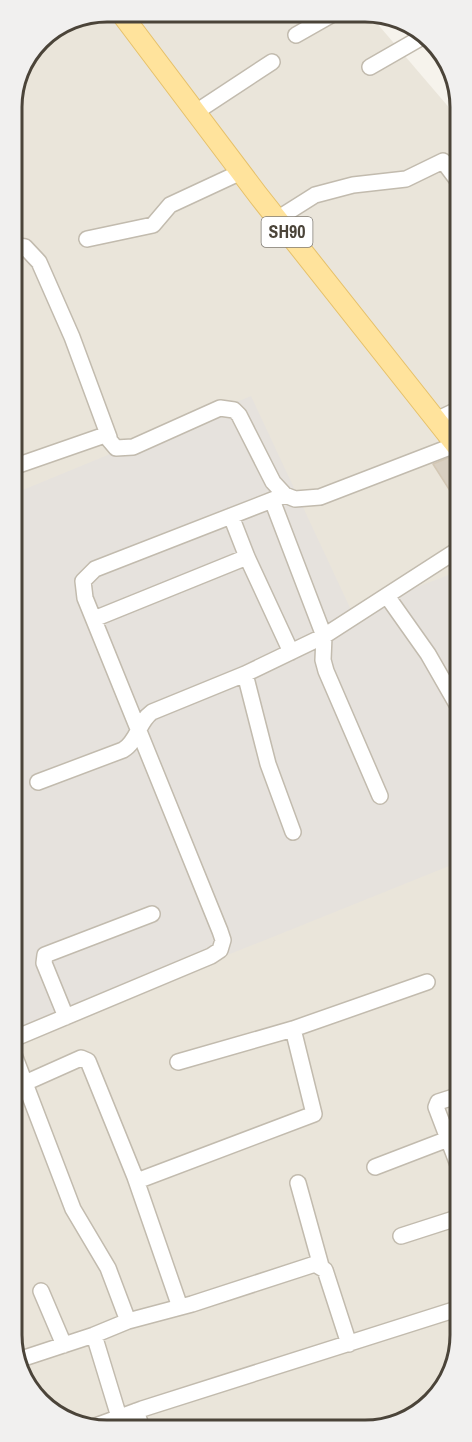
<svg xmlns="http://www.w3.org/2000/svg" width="472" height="1442" font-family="'Archivo Narrow',sans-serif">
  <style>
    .residential { fill: #eae5da }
    .industrial { fill: #e6e2dd }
    .building { fill: #d8cfc1; stroke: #d3c7b4; stroke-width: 1.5 }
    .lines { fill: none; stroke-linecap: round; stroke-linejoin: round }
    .minor-casing { stroke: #c2bbae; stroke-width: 18 }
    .major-casing { stroke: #e6c16a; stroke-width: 22 }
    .minor { stroke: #fff; stroke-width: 15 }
    .major { stroke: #ffe39c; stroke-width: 20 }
    .labels { text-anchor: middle; stroke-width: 4.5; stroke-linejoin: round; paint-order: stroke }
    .shield { fill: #fff; stroke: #817c74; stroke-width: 1.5 }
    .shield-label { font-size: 18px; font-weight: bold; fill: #4b4439 }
    .rim { fill: none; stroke: #4b4439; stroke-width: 3 }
  </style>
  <rect width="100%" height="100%" fill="#f6f3ec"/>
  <path class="residential" d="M108,12L369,14L458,118L460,1340L436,1397L382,1428H89L40,1402L14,1352L12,101L44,36Z"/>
  <path class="industrial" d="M251,396L352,612L459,571V862L26,1036L13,1004V494Z"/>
  <path class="building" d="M450,457L459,470V505L433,464Z"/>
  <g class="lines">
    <g class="minor-casing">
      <path id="minor" d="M296,35L333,14
        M370,67L424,36
        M196,112L272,62
        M277,219L315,195L353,185L406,179L443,161L458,181
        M87,239L153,225L170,205L241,172
        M12,245L25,247L39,262L72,337L109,437
        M436,420L459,409
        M13,467L105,435L116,448L133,447L220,408L234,410L239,415L273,482L285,495L295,499L320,497L455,445
        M272,500L324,636L323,660L326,671L380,796
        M231,516L247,557L291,652
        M387,596L428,654L459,708
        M94,619L247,557
        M245,674L268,764L293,832
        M38,782L123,750C138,741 138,722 152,712L245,674L324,636L459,549
        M66,1017L44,963L45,955L152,914
        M13,1039L211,956L220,950L223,940L220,931L85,598L83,581L95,569L285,495
        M13,1052L73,1209L108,1268L128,1321L94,1335L119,1417
        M178,1062L293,1029L427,982
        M25,1083L81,1058L88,1061L135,1177L180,1307
        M460,1095L438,1102L436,1107L460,1170
        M375,1167L448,1139
        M137,1181L314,1114L293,1029
        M298,1183L321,1266
        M401,1236L460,1217
        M41,1291L64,1345
        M128,1321L192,1304L315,1264L325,1270L349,1344
        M18,1360L94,1335
        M136,1411L142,1428
        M90,1428L142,1409L460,1308"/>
    </g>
    <g class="major-casing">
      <path id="major" d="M120,12L258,195L459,449"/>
    </g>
    <use href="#minor" class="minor"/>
    <use href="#major" class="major"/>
  </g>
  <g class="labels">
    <rect class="shield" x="261.5" y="217" width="51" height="30" rx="4.5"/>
    <g class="shield-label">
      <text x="287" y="238">SH90</text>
    </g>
  </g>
  <path d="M0 0H472V1442H0ZM107 22H365A85 85 0 0 1 450 107V1335A85 85 0 0 1 365 1420H107A85 85 0 0 1 22 1335V107A85 85 0 0 1 107 22Z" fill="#f1f0ef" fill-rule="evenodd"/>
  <path class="rim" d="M107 22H365A85 85 0 0 1 450 107V1335A85 85 0 0 1 365 1420H107A85 85 0 0 1 22 1335V107A85 85 0 0 1 107 22Z"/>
</svg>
